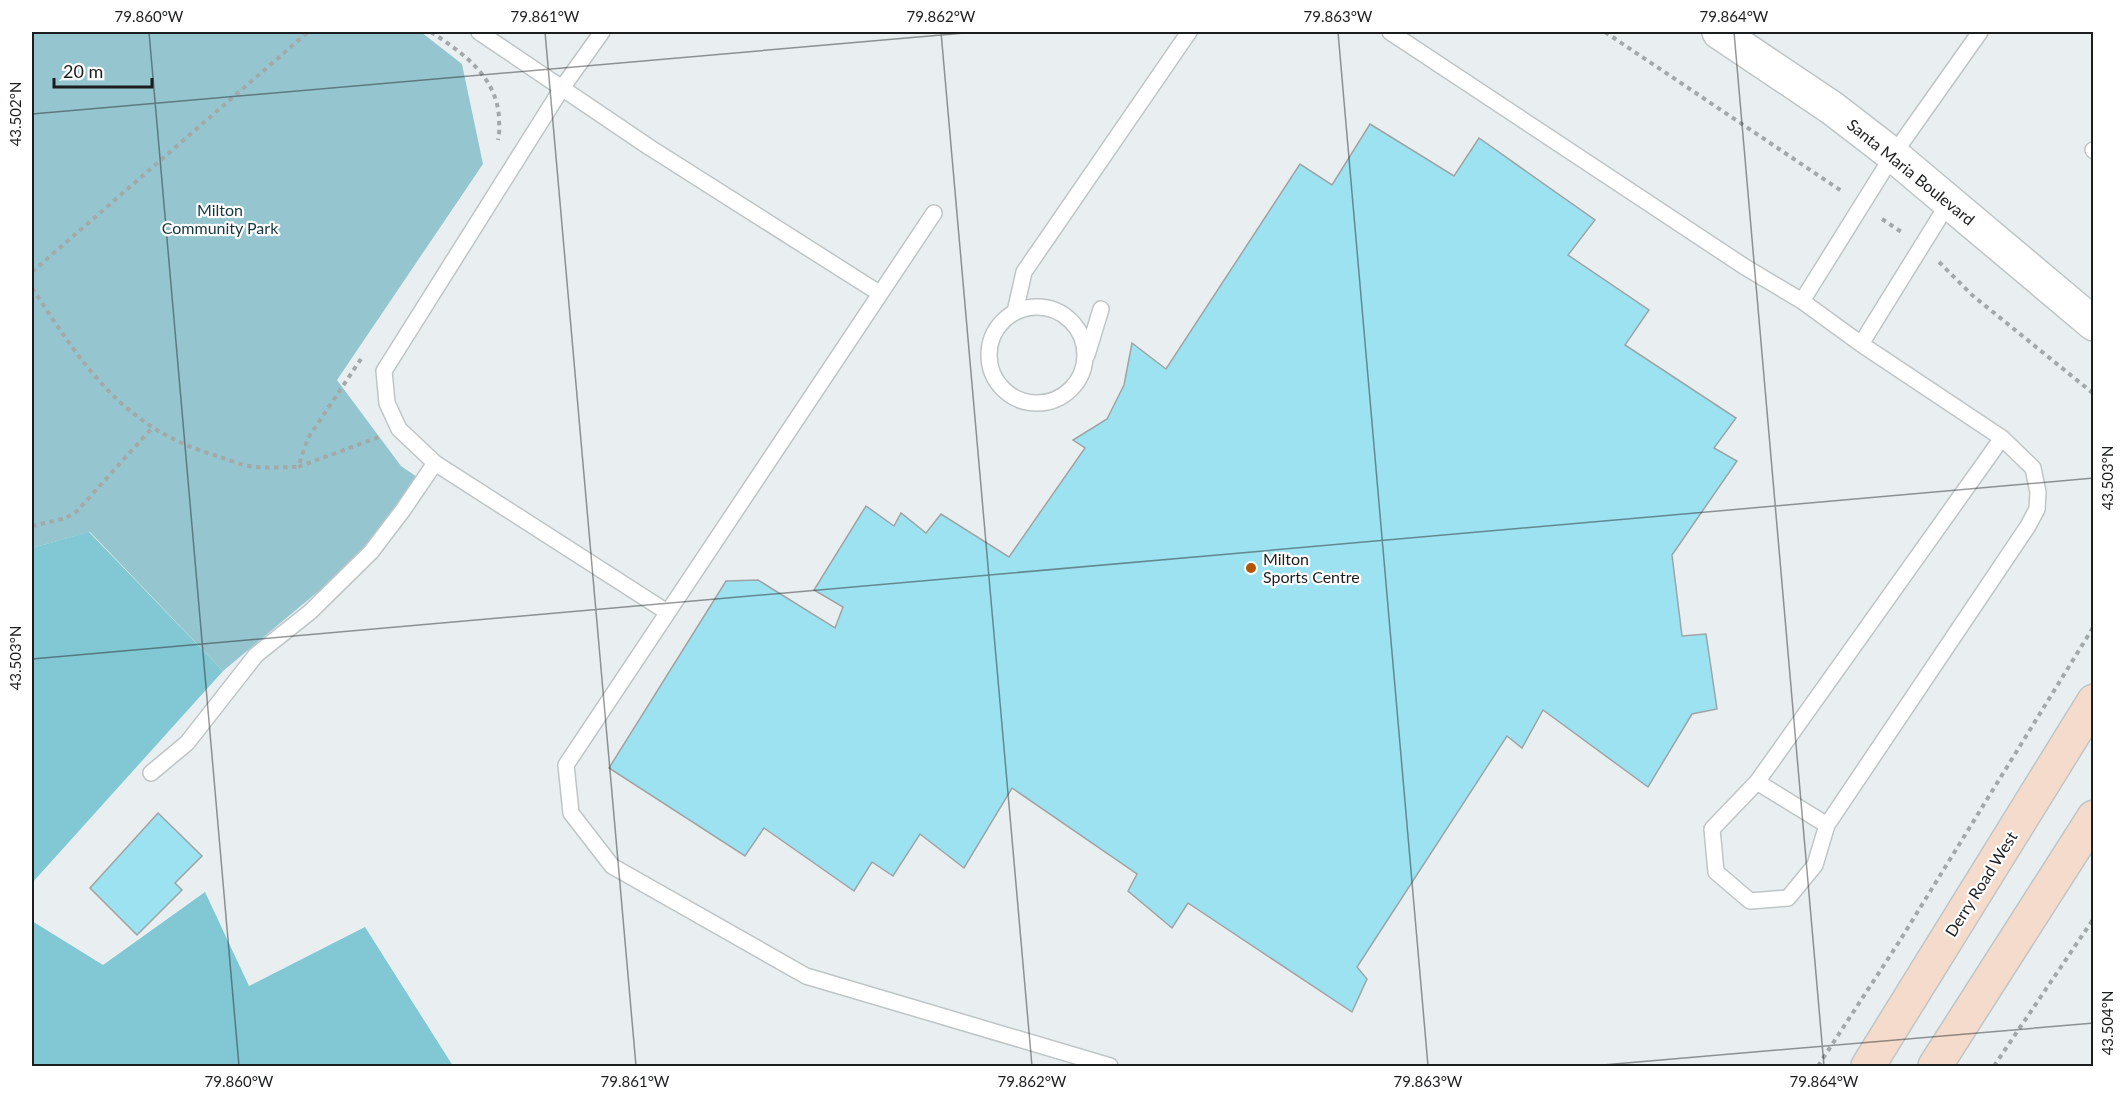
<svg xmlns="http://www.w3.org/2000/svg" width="2125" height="1098" font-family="Lato,sans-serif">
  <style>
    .green { fill: #95c6d0 }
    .forest { fill: #81c7d4 }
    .building { fill: #9ce2f0; stroke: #9ea4a5; stroke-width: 1.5 }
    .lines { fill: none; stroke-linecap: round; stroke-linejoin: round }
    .service-casing { stroke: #bfc5c6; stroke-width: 18 }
    .tertiary-casing { stroke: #bfc5c6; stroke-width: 36 }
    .secondary-casing { stroke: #bfc5c6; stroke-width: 36 }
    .path { stroke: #a3a8a9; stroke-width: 4; stroke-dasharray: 4.5 4.5; stroke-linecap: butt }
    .service { stroke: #fff; stroke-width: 15 }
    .tertiary { stroke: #fff; stroke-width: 33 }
    .secondary { stroke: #f5dbcb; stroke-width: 33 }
    .ticks { fill: none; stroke: #1b1d1e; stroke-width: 1.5; stroke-opacity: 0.45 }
    .poi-dot { fill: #b25404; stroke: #fff; stroke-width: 2 }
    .labels { text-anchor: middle; stroke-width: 4.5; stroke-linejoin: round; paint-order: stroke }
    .street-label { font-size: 16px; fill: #1b1d1e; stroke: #fff }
    .park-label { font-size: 16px; fill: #15383e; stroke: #fff }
    .poi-label { font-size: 16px; fill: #1b1d1e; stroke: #fff; text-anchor: start }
    .neatline { fill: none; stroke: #1b1d1e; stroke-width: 2 }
    .ticks-label { font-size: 15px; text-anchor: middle; fill: #1b1d1e }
  </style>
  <rect width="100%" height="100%" fill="#e9eff0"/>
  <path class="green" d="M32,32H421L462,64L483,164L337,380L401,466L423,481L369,549L223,671L90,532L32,548Z"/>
  <path class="forest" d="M89,532L223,671L32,883V548Z
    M205,892L249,986L365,927L453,1066H32V921L103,965Z"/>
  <path class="building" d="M1370,124L1454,176L1479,138L1595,220L1568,255L1649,310L1625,345L1736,418L1714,448L1737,461L1672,555L1682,636L1706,634L1717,709L1692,714L1648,787L1543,710L1522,748L1507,736L1357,967L1367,979L1352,1012L1188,903L1172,928L1128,891L1137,874L1012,788L964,868L920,834L893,876L872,862L854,891L764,828L745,856L609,768L726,581L758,580L835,628L843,607L814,590L866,506L894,526L901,513L926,533L941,514L1009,557L1085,448L1073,440L1107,419L1124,385L1132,343L1166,369L1300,164L1332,185Z
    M158,813L202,856L175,883L182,890L137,935L90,888Z"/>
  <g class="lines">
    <g class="service-casing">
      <path id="service" d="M479,32L649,147L879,293
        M602,32L562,88L384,371L387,403L399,429L435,463L667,612
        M1390,32L1745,267L1802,301L1861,344L2002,438L2033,468L2038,492L2037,509L2028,526L1827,825L1815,865L1788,898L1750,901L1716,872L1712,829L1757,782L2002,438
        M2093,150L2094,151
        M934,213L566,765L571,813L612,866L806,976L1110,1066
        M1802,301L1893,155L1980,32
        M989 355a48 48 0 1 1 96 0a48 48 0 1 1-96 0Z
        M1015,312L1024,272L1189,32
        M1861,344L1949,202
        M1087,355L1101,309
        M151,773L187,743L256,655L310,612L371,552L403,510L435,463
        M1757,782L1827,825"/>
    </g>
    <g class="tertiary-casing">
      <path id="tertiary" d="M1719,32L1832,108L1893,155L2094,324"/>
    </g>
    <g class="secondary-casing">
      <path id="secondary" d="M1868,1066L2094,701
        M1935,1066L2094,817"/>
    </g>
    <path class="path" d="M431,32C463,53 496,76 499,117C499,125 500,132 498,140
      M1605,32L1843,192
      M1882,219L1903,233
      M1939,262L1972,295L2094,394
      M32,272L308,32
      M32,288C83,365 122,428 217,456C229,460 243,466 256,467C270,468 284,467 298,467
      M361,359L308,438L298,467L379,437
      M32,526L66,518L77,511L152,428
      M1818,1066L1899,942L2094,626
      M1994,1066L2094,918"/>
    <use href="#service" class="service"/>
    <use href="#tertiary" class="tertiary"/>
    <use href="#secondary" class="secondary"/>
  </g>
  <path class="ticks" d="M149,32L239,1066M545,32L636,1066M941,32L1032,1066M1338,32L1428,1066M1734,32L1824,1066M32,114L976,32M32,659L2094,478M1591,1066L2094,1023"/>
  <circle class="poi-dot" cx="1251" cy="568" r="6"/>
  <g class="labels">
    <g class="street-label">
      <text transform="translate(1911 172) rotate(39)" y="6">Santa Maria Boulevard</text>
      <text transform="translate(1981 884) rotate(-58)" y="6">Derry Road West</text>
    </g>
    <g class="park-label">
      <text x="220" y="216">Milton<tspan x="220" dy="18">Community Park</tspan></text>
    </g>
    <g class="poi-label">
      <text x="1263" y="565">Milton<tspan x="1263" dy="18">Sports Centre</tspan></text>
    </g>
  </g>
  <rect width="2125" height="1098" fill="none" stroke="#ffffff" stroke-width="66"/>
  <path d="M54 78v9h98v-9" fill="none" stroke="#1b1d1e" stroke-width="3"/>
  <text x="63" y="78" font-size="18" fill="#1b1d1e" stroke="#ffffff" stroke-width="4.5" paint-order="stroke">20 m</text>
  <rect x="33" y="33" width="2059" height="1032" class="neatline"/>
  <g class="ticks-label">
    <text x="149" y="22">79.860°W</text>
    <text x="545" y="22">79.861°W</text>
    <text x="941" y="22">79.862°W</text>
    <text x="1338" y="22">79.863°W</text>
    <text x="1734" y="22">79.864°W</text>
    <text transform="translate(16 114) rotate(-90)" y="5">43.502°N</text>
    <text transform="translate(2108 478) rotate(-90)" y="5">43.503°N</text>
    <text transform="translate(16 658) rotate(-90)" y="5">43.503°N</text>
    <text transform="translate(2108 1023) rotate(-90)" y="5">43.504°N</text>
    <text x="239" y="1087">79.860°W</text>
    <text x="635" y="1087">79.861°W</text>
    <text x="1032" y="1087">79.862°W</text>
    <text x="1428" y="1087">79.863°W</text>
    <text x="1824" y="1087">79.864°W</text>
  </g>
</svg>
